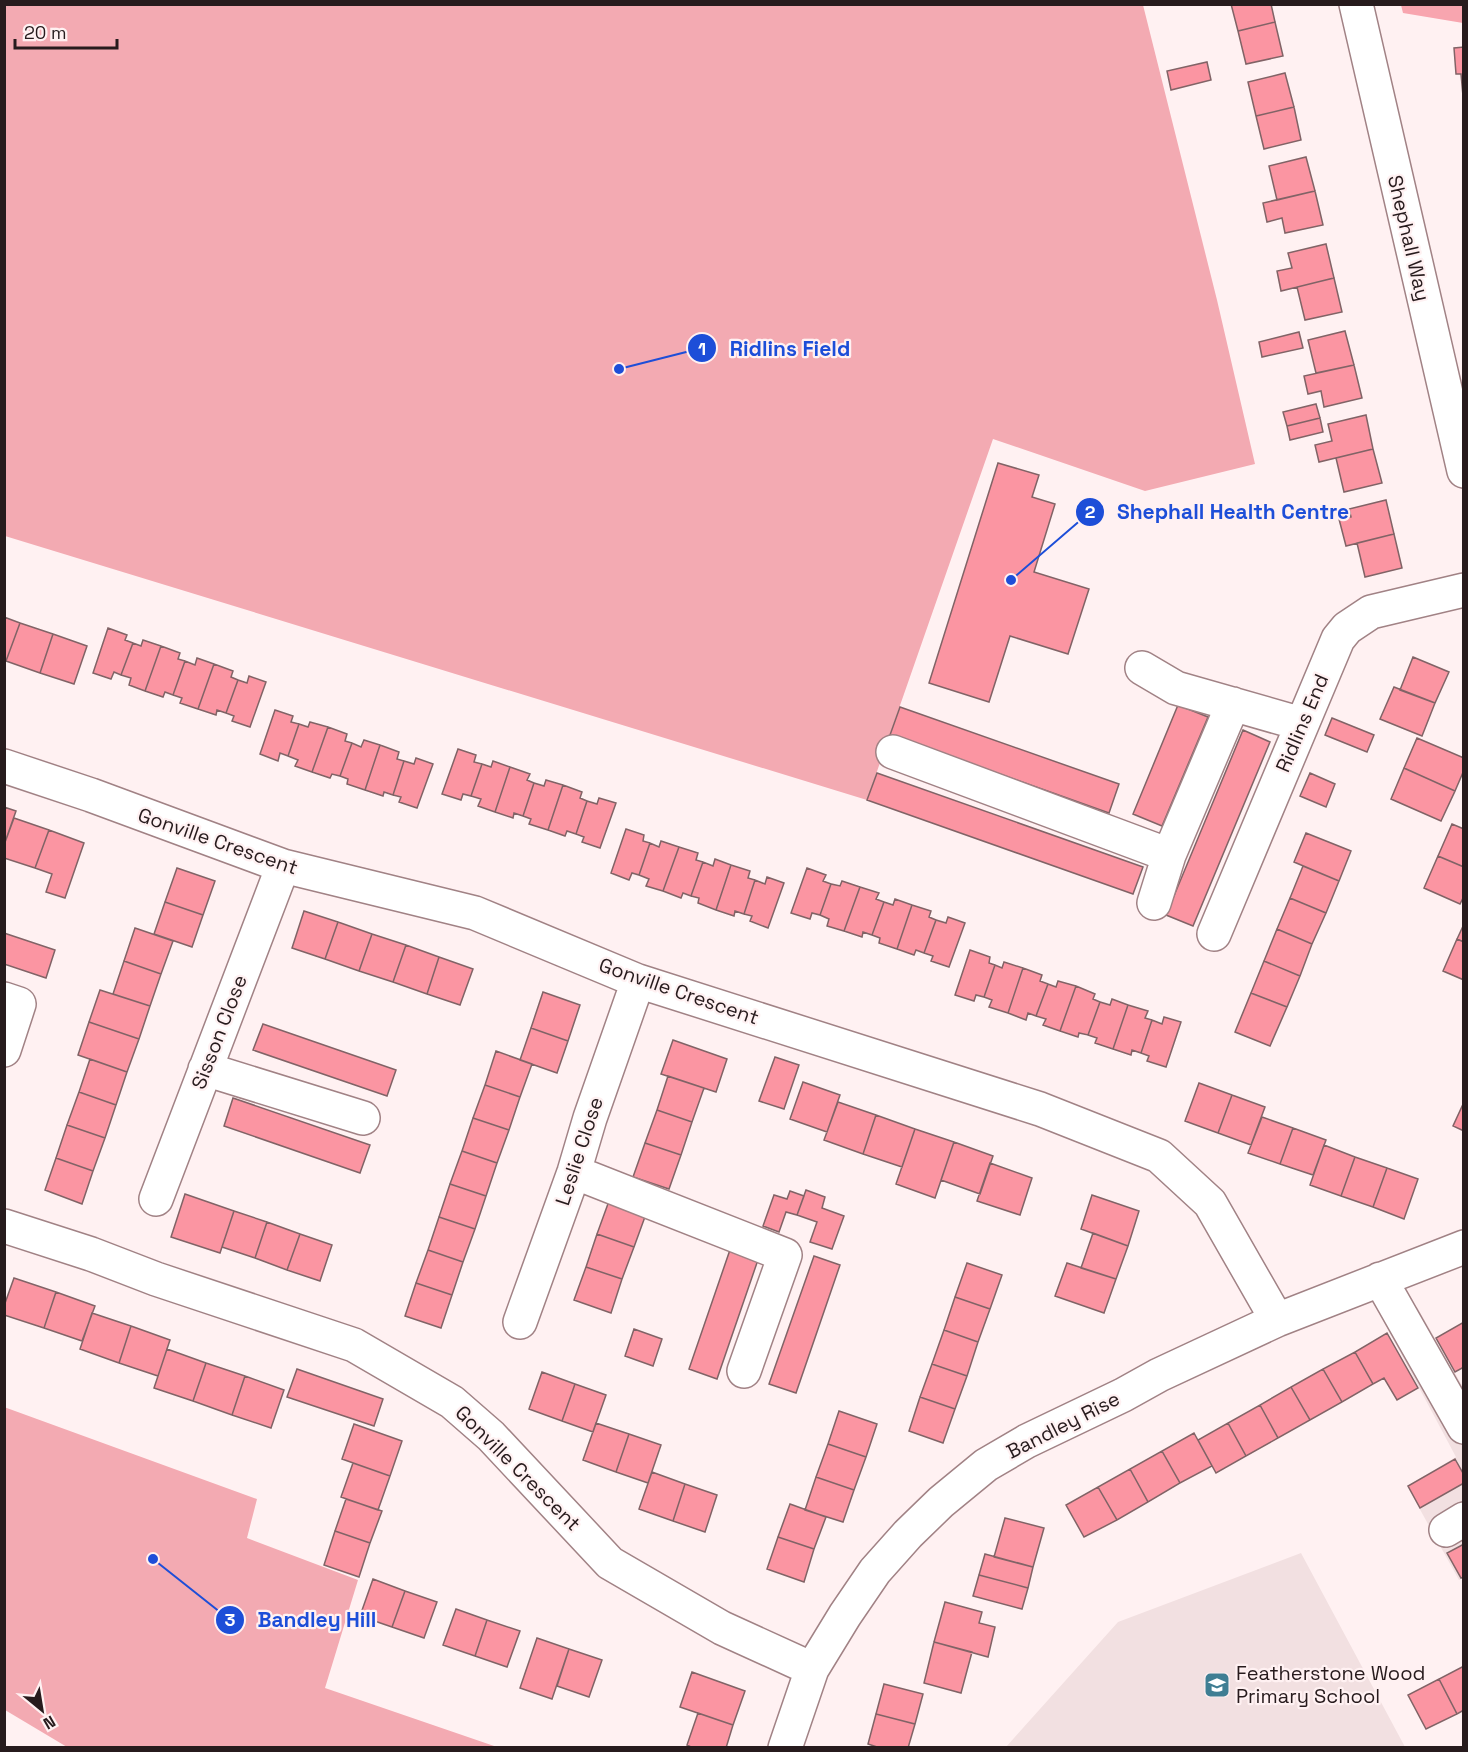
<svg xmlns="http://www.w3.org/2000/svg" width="1468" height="1752" font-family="'Space Grotesk',sans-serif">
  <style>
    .built { fill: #f2e0e1 }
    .green { fill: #f3aab2 }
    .forest { fill: #f8a5af }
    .building { fill: #fb95a2; stroke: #816366; stroke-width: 1.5 }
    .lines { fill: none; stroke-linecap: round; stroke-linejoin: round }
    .minor-casing { stroke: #a18285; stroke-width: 36 }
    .minor { stroke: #fff; stroke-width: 33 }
    .labels { text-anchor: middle; stroke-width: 4.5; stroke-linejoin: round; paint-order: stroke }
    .street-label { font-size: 20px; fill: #271b1d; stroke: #fff1f2 }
    .poi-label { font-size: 20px; fill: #271b1d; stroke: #fff1f2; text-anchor: start }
    .leader { fill: none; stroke: #1d4ed8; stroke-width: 2 }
    .callout-dot { fill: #1d4ed8; stroke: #fff1f2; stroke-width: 2 }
    .mark-label { font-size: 18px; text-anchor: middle; font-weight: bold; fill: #fff }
    .callout-label { font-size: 21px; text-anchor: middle; font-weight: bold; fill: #1d4ed8; stroke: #fff1f2; stroke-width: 4.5; stroke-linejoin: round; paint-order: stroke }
  </style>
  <rect width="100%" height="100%" fill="#fff1f2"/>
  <path class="built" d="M1417,1307L1463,1387L1464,1578L1459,1580L1407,1486L1456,1457L1384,1322Z
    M1301,1553L1405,1747H1006L1118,1622Z"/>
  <path class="green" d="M4,5H1143L1217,300L1255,464L1145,491L993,439L867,800L5,536Z
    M4,1407L257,1499L247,1538L358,1580L325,1688L497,1747H67L5,1710Z"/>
  <path class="forest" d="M1401,5H1463V23L1403,13Z"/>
  <path class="building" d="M1231,4H1271L1275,22L1238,31Z
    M1275,22L1283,56L1246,64L1238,31Z
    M1464,47V96H1463L1461,74H1456L1454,48Z
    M1207,62L1211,80L1171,90L1167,71Z
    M1285,73L1294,107L1256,116L1248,82Z
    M1294,107L1301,140L1264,149L1256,116Z
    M1306,157L1315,191L1277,200L1269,166Z
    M1315,191L1323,225L1285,233L1282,218L1267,222L1263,203Z
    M1326,244L1334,278L1281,291L1277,271L1292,268L1288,253Z
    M1334,278L1342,312L1305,320L1297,287Z
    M1345,331L1354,365L1316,373L1308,340Z
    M1299,332L1303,348L1262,357L1259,342Z
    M1354,365L1362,398L1324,407L1321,391L1308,394L1304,376Z
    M1316,404L1320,418L1287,426L1283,412Z
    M1366,415L1373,449L1319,462L1315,445L1332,441L1328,424Z
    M1320,418L1323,432L1290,440L1287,426Z
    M1373,449L1382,483L1344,492L1336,458Z
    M998,463L1039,475L1032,497L1055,504L1034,572L1089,589L1068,654L1010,636L989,702L929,683Z
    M1386,500L1394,534L1346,546L1339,519L1351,517L1349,509Z
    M1394,534L1402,568L1365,577L1357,543Z
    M4,617L20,623L6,661H4Z
    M20,623L53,634L40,673L6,661Z
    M108,628L127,635L125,640L133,643L121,675L114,672L111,679L93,673Z
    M53,634L87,646L74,684L40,673Z
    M143,640L161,646L145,691L129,685L131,678L121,675L133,643L141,646Z
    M161,646L180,653L178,659L185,661L173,695L165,692L163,697L145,691Z
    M1413,657L1449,672L1435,703L1400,690Z
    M197,658L214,664L198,709L180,703L182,698L173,695L185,661L195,665Z
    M214,664L233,671L231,677L238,680L226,713L217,710L216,715L198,709Z
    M249,676L266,682L250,727L232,721L234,716L226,713L238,680L247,683Z
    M1394,687L1435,703L1422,736L1380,719Z
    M1178,705L1208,717L1162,826L1133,814Z
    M900,707L1119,784L1109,813L890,735Z
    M275,710L293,716L291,722L299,724L288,756L280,753L278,761L260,754Z
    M1332,718L1374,735L1367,752L1325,735Z
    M310,722L328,727L312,772L295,766L298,760L288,756L299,724L308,727Z
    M328,727L347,734L345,741L352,743L340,776L332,774L330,778L312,772Z
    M1243,730L1270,742L1193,926L1166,915Z
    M1417,738L1464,758V770L1455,791L1404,768Z
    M364,740L380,745L365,790L347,784L348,779L340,776L352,743L361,747Z
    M380,745L399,752L397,759L404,761L393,795L384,792L383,796L365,790Z
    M458,749L476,755L474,762L482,764L471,796L463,794L461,800L442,794Z
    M416,758L433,764L417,808L399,802L401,797L393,795L404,761L414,764Z
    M493,761L510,767L495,812L478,806L481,799L471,796L482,764L491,767Z
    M510,767L530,774L527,780L534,783L523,816L514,813L513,818L495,812Z
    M1404,768L1455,791L1441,821L1391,799Z
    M877,773L1143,867L1133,894L867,800Z
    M1310,773L1335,784L1326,807L1300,796Z
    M546,780L563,785L548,830L529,824L531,819L523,816L534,783L544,786Z
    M563,785L582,792L580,798L587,801L576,834L567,831L565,836L548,830Z
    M599,798L616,803L600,848L582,842L584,837L576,834L587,801L597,804Z
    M4,807L16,811L4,845Z
    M14,818L49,830L35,868L4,858V845Z
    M1452,824L1464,829V867L1438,856Z
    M626,829L644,835L643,841L650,843L639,875L632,873L629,880L611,873Z
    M49,830L84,843L65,898L46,892L52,874L35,868Z
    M1306,833L1351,851L1339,881L1294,862Z
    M661,841L679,847L663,891L646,886L649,879L639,875L650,843L659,847Z
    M679,847L698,853L696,860L703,862L691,896L683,893L681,898L663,891Z
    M1438,856L1464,867V896L1460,904L1424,888Z
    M715,859L731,865L716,910L698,903L699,898L691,896L703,862L713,866Z
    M731,865L750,871L748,878L755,880L744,914L735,911L734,916L716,910Z
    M1303,866L1339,881L1326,913L1290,898Z
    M177,868L215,881L203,915L165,902Z
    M807,868L826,875L823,881L831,884L820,915L812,913L810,919L791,913Z
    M767,877L784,883L768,928L750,921L752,916L744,914L755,880L765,884Z
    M842,881L860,887L844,931L827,926L829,919L820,915L831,884L840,886Z
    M860,887L879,893L876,899L884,902L872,935L863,932L862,937L844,931Z
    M1290,898L1326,913L1312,944L1277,929Z
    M895,899L912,905L897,949L879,943L880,938L872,935L884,902L893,905Z
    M165,902L203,915L192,947L154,934Z
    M912,905L931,911L929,917L936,920L924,953L916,950L914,955L897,949Z
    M304,911L338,922L325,959L292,948Z
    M948,917L965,923L949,967L931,961L933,956L924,953L936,920L946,923Z
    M338,922L372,934L359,971L325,959Z
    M1464,924V942L1457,939Z
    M135,928L173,941L161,974L124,961Z
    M1277,929L1312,944L1300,976L1264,961Z
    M4,933L55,950L46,978L4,964Z
    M372,934L406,945L393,982L359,971Z
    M1457,939L1464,942V980L1443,971Z
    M406,945L439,957L427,994L393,982Z
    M970,950L990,957L989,963L995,965L984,997L976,995L974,1001L955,995Z
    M439,957L473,969L460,1005L427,994Z
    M124,961L161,974L150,1006L113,994Z
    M1264,961L1300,976L1287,1007L1251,993Z
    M1004,962L1023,968L1008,1013L989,1007L992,1000L984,997L995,965L1002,968Z
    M1023,968L1042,975L1040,981L1048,984L1036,1016L1028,1013L1026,1020L1008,1013Z
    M1058,981L1076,986L1060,1031L1043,1025L1046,1019L1036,1016L1048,984L1056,987Z
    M1076,986L1095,994L1093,999L1100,1002L1088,1035L1079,1033L1078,1037L1060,1031Z
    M100,990L150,1006L139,1039L89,1022Z
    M543,992L580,1005L568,1041L531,1028Z
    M1251,993L1287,1007L1270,1046L1235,1032Z
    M1112,999L1128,1005L1113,1049L1095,1043L1097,1038L1088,1035L1100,1002L1110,1005Z
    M1128,1005L1148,1011L1145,1018L1152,1020L1141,1053L1132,1050L1131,1055L1113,1049Z
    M1164,1017L1181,1022L1166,1067L1147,1061L1149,1056L1141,1053L1152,1020L1162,1024Z
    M89,1022L139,1039L127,1072L78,1055Z
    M263,1024L396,1070L387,1096L253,1050Z
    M531,1028L568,1041L557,1073L520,1060Z
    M673,1040L727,1059L716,1092L661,1074Z
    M496,1051L532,1064L520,1097L485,1085Z
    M775,1057L799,1065L784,1109L759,1101Z
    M90,1059L127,1072L116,1105L79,1092Z
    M668,1076L704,1088L692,1122L657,1110Z
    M803,1082L840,1095L827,1132L790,1119Z
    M1199,1083L1232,1095L1218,1133L1185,1121Z
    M485,1085L520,1097L509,1130L473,1118Z
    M79,1092L116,1105L105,1138L67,1125Z
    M1232,1095L1265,1107L1251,1145L1218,1133Z
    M233,1098L370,1145L360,1173L224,1126Z
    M838,1102L876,1115L863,1154L824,1140Z
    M1464,1102V1131L1453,1126Z
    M657,1110L692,1122L681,1155L645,1143Z
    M876,1115L915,1129L902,1167L863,1154Z
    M1262,1117L1293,1128L1280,1164L1248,1153Z
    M473,1118L509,1130L497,1163L462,1151Z
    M67,1125L105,1138L93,1171L56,1158Z
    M1293,1128L1326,1140L1313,1175L1280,1164Z
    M915,1129L954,1142L935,1198L896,1184Z
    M954,1142L993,1156L980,1194L941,1180Z
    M645,1143L681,1155L669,1189L633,1177Z
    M1324,1145L1355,1157L1341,1196L1310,1185Z
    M462,1151L497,1163L486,1196L450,1184Z
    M1355,1157L1387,1168L1373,1207L1341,1196Z
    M56,1158L93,1171L82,1204L45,1190Z
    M990,1163L1032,1178L1020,1215L977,1201Z
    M1387,1168L1418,1179L1404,1219L1373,1207Z
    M450,1184L486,1196L475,1229L439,1217Z
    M806,1190L825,1197L822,1208L844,1216L832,1249L810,1242L817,1222L797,1215Z
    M790,1191L804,1196L797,1215L786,1212L779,1232L763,1226L774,1195L787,1199Z
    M185,1194L234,1211L220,1253L171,1237Z
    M1092,1195L1139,1211L1128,1246L1081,1229Z
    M609,1201L646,1214L634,1247L597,1234Z
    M234,1211L267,1222L255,1258L222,1247Z
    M439,1217L475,1229L463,1262L428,1250Z
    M267,1222L300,1234L287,1270L255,1258Z
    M1093,1233L1128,1246L1116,1279L1081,1268Z
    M300,1234L332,1245L320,1281L287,1270Z
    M597,1234L634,1247L622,1279L586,1267Z
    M732,1244L760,1254L717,1379L689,1369Z
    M428,1250L463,1262L452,1295L416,1283Z
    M814,1256L840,1265L796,1393L769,1384Z
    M967,1263L1002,1275L990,1309L955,1297Z
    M1067,1263L1116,1279L1104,1313L1055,1296Z
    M586,1267L622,1279L611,1313L574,1300Z
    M14,1278L56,1292L44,1328L4,1315V1306Z
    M416,1283L452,1295L441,1328L405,1316Z
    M56,1292L95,1306L82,1341L44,1328Z
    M955,1297L990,1309L978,1342L944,1330Z
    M92,1313L131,1326L119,1363L80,1349Z
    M1464,1322V1367L1455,1372L1436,1338Z
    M131,1326L170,1340L158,1376L119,1363Z
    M634,1329L662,1339L653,1366L625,1356Z
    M944,1330L978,1342L967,1376L932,1364Z
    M1387,1333L1418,1388L1397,1400L1384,1378L1373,1384L1355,1352Z
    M167,1349L206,1363L193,1401L154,1388Z
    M1355,1352L1373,1384L1342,1402L1323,1369Z
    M206,1363L245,1376L232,1415L193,1401Z
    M932,1364L967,1376L955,1409L920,1397Z
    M297,1369L383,1399L374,1426L287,1397Z
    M1323,1369L1342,1402L1310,1420L1291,1387Z
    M542,1372L575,1384L562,1421L529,1409Z
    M245,1376L284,1390L271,1428L232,1415Z
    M575,1384L606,1395L593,1432L562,1421Z
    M1291,1387L1310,1420L1278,1438L1260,1405Z
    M920,1397L955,1409L943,1443L909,1431Z
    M1260,1405L1278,1438L1246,1456L1228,1423Z
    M839,1411L877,1424L866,1457L828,1444Z
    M596,1423L629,1434L616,1472L583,1460Z
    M1228,1423L1246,1456L1216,1473L1198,1440Z
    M354,1424L402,1441L390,1476L342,1459Z
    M1194,1433L1212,1466L1180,1483L1162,1451Z
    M629,1434L661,1445L648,1483L616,1472Z
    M828,1444L866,1457L854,1490L816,1477Z
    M1162,1451L1180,1483L1148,1502L1130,1469Z
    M1455,1459L1464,1475V1483L1420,1508L1408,1486Z
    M353,1463L390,1476L378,1510L341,1497Z
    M1130,1469L1148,1502L1117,1520L1098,1487Z
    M652,1472L685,1484L673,1521L639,1509Z
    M816,1477L854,1490L843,1522L805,1510Z
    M685,1484L717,1495L705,1532L673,1521Z
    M1098,1487L1117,1520L1084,1537L1066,1505Z
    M346,1499L382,1511L370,1543L335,1531Z
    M790,1504L826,1517L814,1549L778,1537Z
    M1005,1518L1044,1528L1033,1567L994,1557Z
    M335,1531L370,1543L359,1577L324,1565Z
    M778,1537L814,1549L804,1582L767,1569Z
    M1464,1544V1577L1461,1578L1447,1553Z
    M985,1554L1033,1567L1028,1588L979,1575Z
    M979,1575L1028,1588L1022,1609L973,1596Z
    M373,1579L405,1591L392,1627L360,1616Z
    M405,1591L437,1602L424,1638L392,1627Z
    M945,1602L982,1612L979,1623L995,1627L988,1657L934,1642Z
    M456,1609L487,1620L475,1656L443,1645Z
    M487,1620L520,1631L507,1667L475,1656Z
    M537,1638L569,1649L552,1699L520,1688Z
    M934,1642L972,1652L961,1693L924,1683Z
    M569,1649L602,1660L589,1697L557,1686Z
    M1464,1666V1710L1457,1714L1439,1679Z
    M692,1672L745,1691L733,1725L680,1707Z
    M1439,1679L1457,1714L1426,1729L1408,1695Z
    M884,1684L923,1694L915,1724L876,1714Z
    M698,1713L733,1725L726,1748H693L687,1745Z
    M876,1714L915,1724L908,1748H880L868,1744Z"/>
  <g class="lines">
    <g class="minor-casing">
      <path id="minor" d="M1356,4L1464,471
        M1142,668L1176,688L1302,724
        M893,752L1169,855
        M4,766L91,795L283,866L475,913L638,981L1040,1109L1159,1156L1210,1203L1277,1320
        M1154,903L1169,855L1233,704
        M1214,934L1338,639L1347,628L1371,612L1464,590
        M4,999L19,1004L4,1050
        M205,1069L363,1118
        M574,1172L785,1255L744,1371
        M156,1199L283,866
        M4,1226L91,1254L156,1279L354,1345L452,1402L491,1436L610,1563L722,1628L812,1669
        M1380,1279L1464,1427
        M520,1322L574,1172L590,1118L638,981
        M1446,1530L1464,1519
        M785,1748L812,1669L845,1615L875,1571L908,1534L941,1502L986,1465L1027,1441L1123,1395L1159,1375L1277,1320L1464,1247"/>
    </g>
    <use href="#minor" class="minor"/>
  </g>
  <defs>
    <g id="school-square" transform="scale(1.35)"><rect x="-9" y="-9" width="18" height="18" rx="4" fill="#3f7e93" stroke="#fff1f2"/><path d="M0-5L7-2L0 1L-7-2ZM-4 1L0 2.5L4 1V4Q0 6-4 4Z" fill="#fff"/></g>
  </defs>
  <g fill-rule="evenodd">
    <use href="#school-square" x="1217" y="1685"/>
  </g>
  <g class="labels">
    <g class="street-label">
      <text transform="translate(1409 238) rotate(77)" y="7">Shephall Way</text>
      <text transform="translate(1302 723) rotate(-67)" y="7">Ridlins End</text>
      <text transform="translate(218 841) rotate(19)" y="7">Gonville Crescent</text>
      <text transform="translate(679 991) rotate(19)" y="7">Gonville Crescent</text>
      <text transform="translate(219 1032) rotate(-69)" y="7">Sisson Close</text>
      <text transform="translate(579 1151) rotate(-72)" y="7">Leslie Close</text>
      <text transform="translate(1063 1425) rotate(-27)" y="7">Bandley Rise</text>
      <text transform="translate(518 1468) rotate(45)" y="7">Gonville Crescent</text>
    </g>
    <g class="poi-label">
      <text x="1236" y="1680">Featherstone Wood<tspan x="1236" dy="23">Primary School</tspan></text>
    </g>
  </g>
  <path class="leader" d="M619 369L702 348M1011 580L1090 512M153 1559L230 1620"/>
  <g class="callout-dot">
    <circle cx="619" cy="369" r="6"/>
    <circle cx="1011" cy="580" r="6"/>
    <circle cx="153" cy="1559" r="6"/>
    <circle cx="702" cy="348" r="15"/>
    <circle cx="1090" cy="512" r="15"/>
    <circle cx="230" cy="1620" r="15"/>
  </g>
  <g class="mark-label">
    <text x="702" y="355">1</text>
    <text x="1090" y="518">2</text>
    <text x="230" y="1626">3</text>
  </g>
  <g class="callout-label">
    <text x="790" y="356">Ridlins Field</text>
    <text x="1233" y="519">Shephall Health Centre</text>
    <text x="317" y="1627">Bandley Hill</text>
  </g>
  <rect width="1468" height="1752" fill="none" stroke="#271b1d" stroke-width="12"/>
  <g transform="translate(42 1710) rotate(150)" stroke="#fff1f2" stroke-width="4.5" paint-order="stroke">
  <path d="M0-4.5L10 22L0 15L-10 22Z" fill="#271b1d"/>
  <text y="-9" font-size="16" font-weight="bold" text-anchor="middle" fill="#271b1d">N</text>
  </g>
  <path d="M15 39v9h102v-9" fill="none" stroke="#271b1d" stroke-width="3"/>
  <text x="24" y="39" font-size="18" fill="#271b1d" stroke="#fff1f2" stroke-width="4.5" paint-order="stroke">20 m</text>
</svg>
